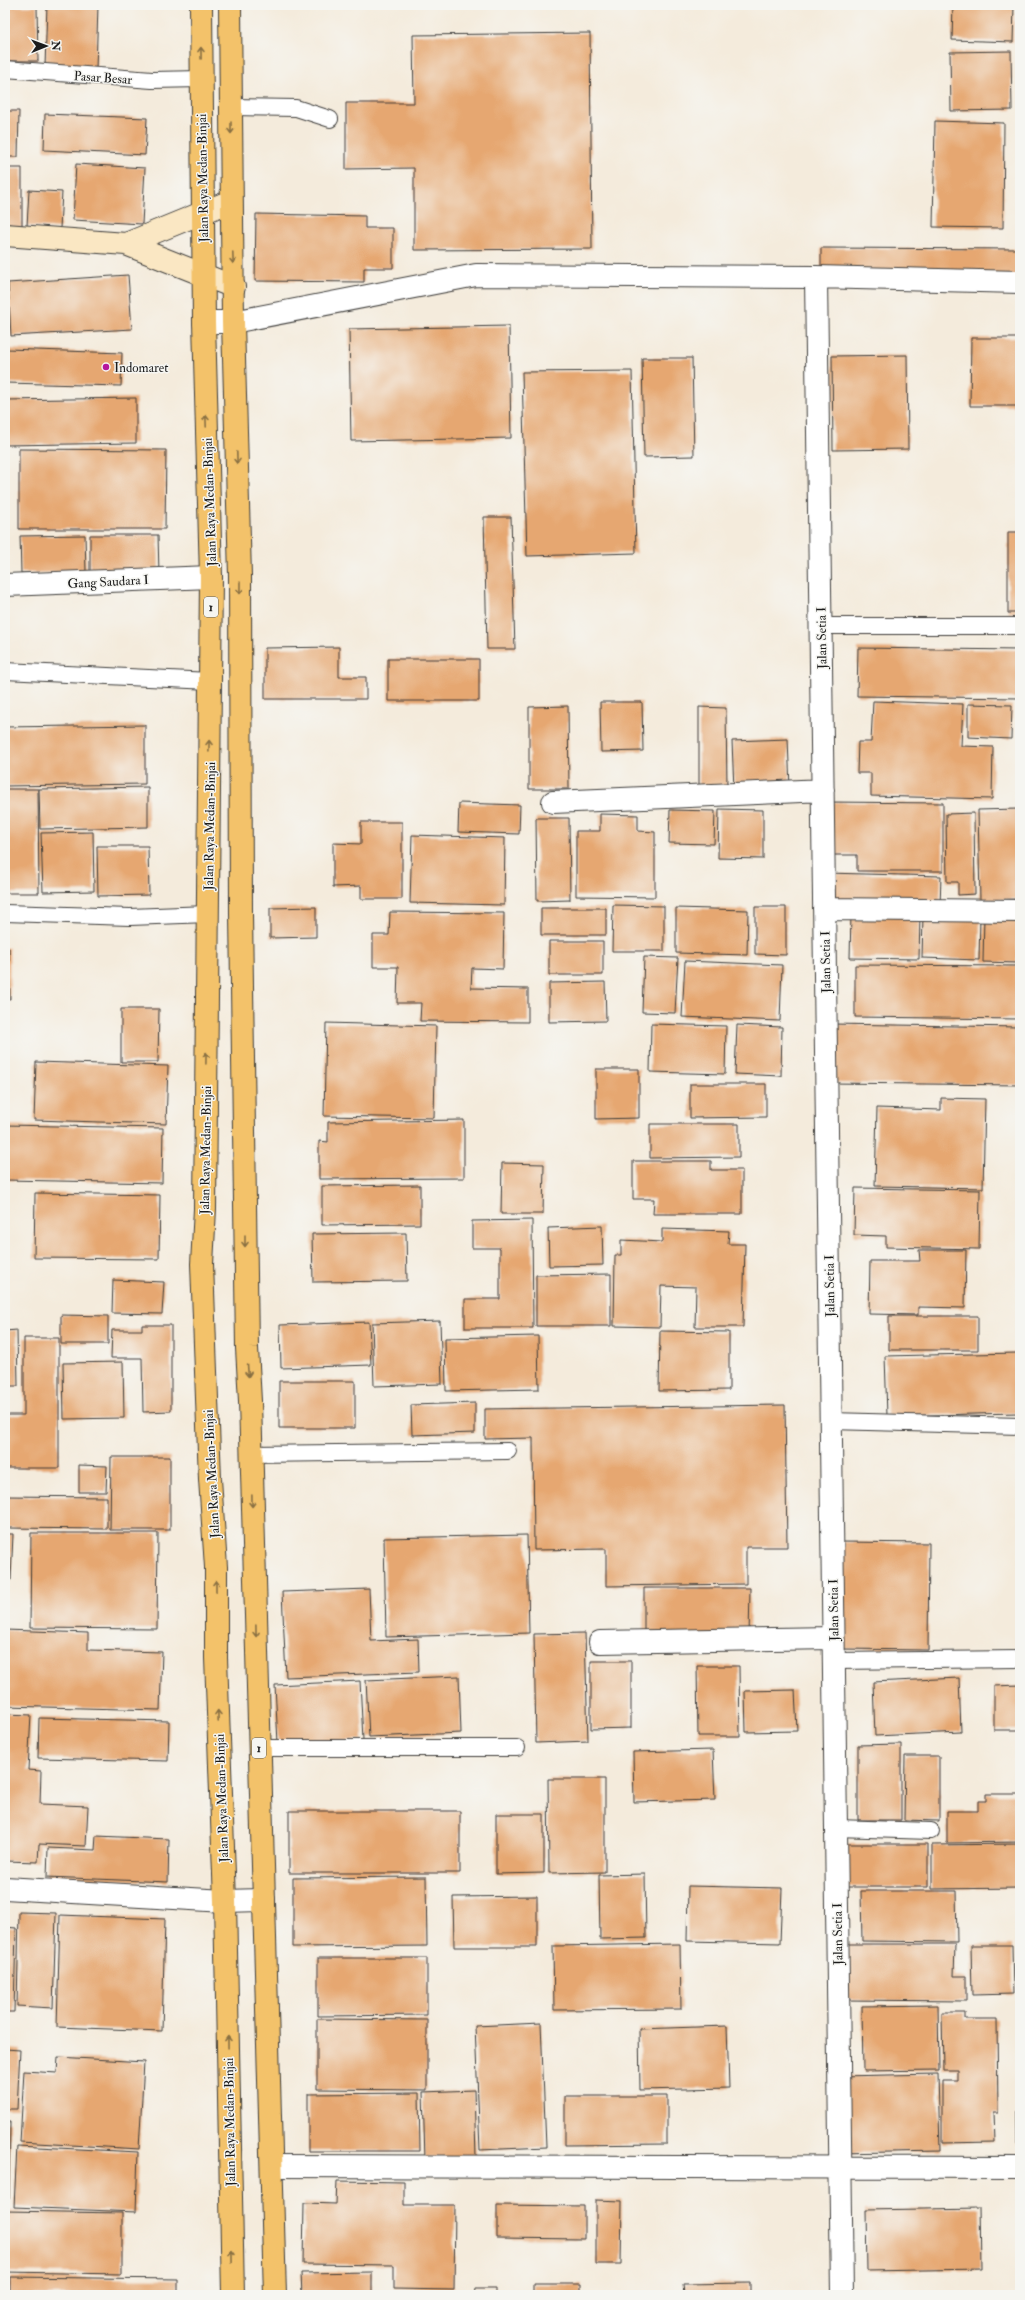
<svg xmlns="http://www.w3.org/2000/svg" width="1025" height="2300" font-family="'IM FELL Double Pica',serif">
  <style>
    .building { fill: #e6a771 }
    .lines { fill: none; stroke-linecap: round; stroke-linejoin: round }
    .lane-casing { stroke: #3c3b39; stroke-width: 18 }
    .street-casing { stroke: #3c3b39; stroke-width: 24 }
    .secondary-casing { stroke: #3c3b39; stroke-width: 24 }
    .highway-casing { stroke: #3c3b39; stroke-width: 24 }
    .lane { stroke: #fff; stroke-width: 16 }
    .street { stroke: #fff; stroke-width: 22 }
    .secondary { stroke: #fae7c3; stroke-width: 22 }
    .highway { stroke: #f3c26a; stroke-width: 22 }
    .oneway { stroke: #886f43 }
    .poi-dot { fill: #b5179e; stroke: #f6f6f2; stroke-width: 1.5 }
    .labels { text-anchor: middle; stroke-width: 3; stroke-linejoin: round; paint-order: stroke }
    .shield { fill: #f6f6f2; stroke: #5d5d5c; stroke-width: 1 }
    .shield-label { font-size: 12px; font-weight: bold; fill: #1c1c1c }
    .street-label { font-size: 13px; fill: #1c1c1c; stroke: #f6f6f2 }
    .poi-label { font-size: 13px; fill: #1c1c1c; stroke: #f6f6f2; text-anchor: start }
  </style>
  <rect width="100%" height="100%" fill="#f6f6f2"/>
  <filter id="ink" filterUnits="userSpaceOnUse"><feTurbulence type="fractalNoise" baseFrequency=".025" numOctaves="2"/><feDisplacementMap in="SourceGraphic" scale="8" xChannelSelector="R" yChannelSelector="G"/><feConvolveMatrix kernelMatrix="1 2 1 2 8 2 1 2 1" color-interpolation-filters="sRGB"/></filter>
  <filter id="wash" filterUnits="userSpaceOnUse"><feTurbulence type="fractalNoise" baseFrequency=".012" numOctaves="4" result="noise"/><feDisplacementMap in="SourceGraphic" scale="16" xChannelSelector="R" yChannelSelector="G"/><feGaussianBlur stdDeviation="0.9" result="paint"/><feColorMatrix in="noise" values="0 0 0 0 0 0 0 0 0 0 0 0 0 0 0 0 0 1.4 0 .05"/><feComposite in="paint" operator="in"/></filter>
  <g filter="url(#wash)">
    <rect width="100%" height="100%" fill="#f4ebdc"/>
    <g id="blocks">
      <path class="building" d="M47,5H98L96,69L45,67Z
        M953,5H1014L1013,42L952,40Z
        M5,6H37L38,61H5Z
        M590,33L592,249L414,250V168L346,169V103H414L413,35Z
        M1011,51L1012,110L951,111L950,52Z
        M5,111H19L18,157H5Z
        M45,114L147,118L145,155L44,150Z
        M935,121L1004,123L1003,228L933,227Z
        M76,164L145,168L142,224L73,220Z
        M5,168H22V228L5,227Z
        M29,190L62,192L60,228L27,226Z
        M256,214L365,216V228H393V268H364V282L255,281Z
        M821,248L1020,249V277L821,275Z
        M128,275L132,329L11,336L8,283Z
        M509,326L511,438L351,441L349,329Z
        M971,338H1020V406H970Z
        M7,349L122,353L121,386L6,383Z
        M907,355L908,449L833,450L832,356Z
        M642,358H692L694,456L644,457Z
        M632,371L636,553L527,556L522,372Z
        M136,398V443L5,445V400Z
        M19,449L166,450L165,529H19Z
        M484,517H511L515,649H487Z
        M1008,532H1020V613H1008Z
        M85,535L86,572L21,573L20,536Z
        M90,535H158L159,574H90Z
        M339,647V677H366V699H265V648Z
        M858,648L1020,650V698L857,696Z
        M388,659H479V701H388Z
        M873,701L963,704L961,746L993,747L992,799L871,796V773H857L858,742H871Z
        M600,702H642L643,751L601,752Z
        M968,704L1012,705L1011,739L968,737Z
        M568,706L569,789H529V707Z
        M699,707L726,708L727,788L699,789Z
        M145,725V784L5,786V727Z
        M788,739L790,788L734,790L732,741Z
        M148,787V827L40,829L39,789Z
        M5,789H38L39,893H5Z
        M828,802L943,803V871H857V855H828Z
        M459,803L520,805L519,834L458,832Z
        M719,809L763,810V859L718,858Z
        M1018,809L1020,899L980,900L978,810Z
        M670,810L715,811L714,844L669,843Z
        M974,813L975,894L958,895V882H947L946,814Z
        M600,814L638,815V831L655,832V897L576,896V831H600Z
        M536,818H569L570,900L537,901Z
        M361,822H402V899H361V886L333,887V843L361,844Z
        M93,832L94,891L43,892L41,833Z
        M412,835L505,838L504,905L410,903Z
        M97,846H148L149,895L98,896Z
        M826,873L941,876L940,906L825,902Z
        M613,905L664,906V951H612Z
        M316,907V937L270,938V908Z
        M755,907H786V955L755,954Z
        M541,908H606V935H541Z
        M676,908L748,910L747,955L676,953Z
        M390,912L504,913L503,969L472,968L471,988L528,989V1022L420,1021L421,1003H397L398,967H373V935H389Z
        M851,914L920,915L919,959L850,958Z
        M923,915L980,917L979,960L922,958Z
        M984,916L1018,917L1017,963L983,962Z
        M549,941H603V975H549Z
        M5,948H9L10,999H5Z
        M644,957L678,958L675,1013L642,1012Z
        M685,961L782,965L780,1021L682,1017Z
        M855,965L1020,966V1019L855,1017Z
        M605,982L606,1021L549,1022V983Z
        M121,1009H159L158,1062H121Z
        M326,1023L436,1026L434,1118L324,1116Z
        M651,1024L726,1026L725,1074L650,1072Z
        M831,1024L1020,1027V1085L831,1083Z
        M737,1025L782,1027L781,1076L735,1074Z
        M36,1062L168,1066L166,1124L34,1120Z
        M596,1069H639V1118L596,1119Z
        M690,1084H766V1117L690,1118Z
        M941,1098L985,1099L983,1188L875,1186L877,1108L941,1110Z
        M464,1120V1178L319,1179V1141L328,1142V1122Z
        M650,1124H739V1157L650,1158Z
        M5,1125L163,1128L162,1183L5,1180Z
        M633,1161H711V1170H742V1214H653L654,1199H633Z
        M502,1163L544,1164L543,1214H501Z
        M420,1185V1224L322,1225V1186Z
        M855,1188L980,1190L979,1249L886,1247V1236L854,1235Z
        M35,1193L160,1195L159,1259L34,1258Z
        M532,1220L533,1328H465V1299H500V1248H472V1221Z
        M602,1226L603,1265L549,1266L548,1228Z
        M662,1229L729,1231L728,1244H745L743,1327H695L696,1287L661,1286L660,1327L614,1326L615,1255H621V1240L662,1242Z
        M406,1233L407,1281L313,1282L312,1234Z
        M919,1250H966L965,1308L918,1307V1315L869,1314L870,1261H920Z
        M611,1274V1326H536V1275Z
        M113,1280L164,1282L162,1314L112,1313Z
        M61,1315L108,1316V1344H61Z
        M889,1316H978V1350H889Z
        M440,1321L442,1384L374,1386L372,1323Z
        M369,1322L371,1365L281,1368L280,1325Z
        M142,1325H171V1411L143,1412L142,1358H111L112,1330H142Z
        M17,1330L18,1386H5V1331Z
        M660,1331L729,1332V1390L659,1391Z
        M538,1336L539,1389L446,1391L445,1338Z
        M24,1338H59V1468H5V1415H24Z
        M1017,1353L1018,1413L887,1416L885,1356Z
        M123,1362L124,1418L64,1419L63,1363Z
        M279,1381H355V1428H279Z
        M475,1403V1433L412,1435L411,1405Z
        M785,1405L787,1547H746V1584L606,1586V1549L534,1550L533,1438L485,1439V1409Z
        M111,1457H170V1530H110Z
        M79,1465L107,1466L106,1492H79Z
        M5,1496L107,1497V1529L5,1528Z
        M31,1533H158L157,1629L30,1628Z
        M5,1534H13L11,1580H5Z
        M527,1535L529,1633L386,1637L384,1538Z
        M842,1542L929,1543L928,1650L841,1649Z
        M644,1588H750L749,1637L644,1636Z
        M369,1589L371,1641L418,1639L419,1672L286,1677L282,1592Z
        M5,1630L88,1633V1650L162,1652L160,1710L5,1706Z
        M585,1633L588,1741L536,1743L534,1634Z
        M591,1661H631V1728L591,1729Z
        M697,1666H739L740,1736H698Z
        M459,1676L461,1733L369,1737L366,1680Z
        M959,1678L961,1732L875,1736L873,1682Z
        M360,1681L363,1740L278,1743L275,1685Z
        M1020,1685V1730H994V1686Z
        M795,1690L797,1731L746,1732L745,1691Z
        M5,1714L31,1715L28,1770L41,1771L40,1804L88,1806L86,1846L39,1844L38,1862L5,1861Z
        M39,1718L169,1721L168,1761L38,1758Z
        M901,1744V1820H858V1745Z
        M713,1750L715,1800L634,1802L633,1752Z
        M905,1756H939V1821L904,1820Z
        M548,1779H605V1872L549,1873Z
        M986,1794H1020V1842L947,1843V1811H978V1801H986Z
        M289,1811H460V1873H289Z
        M496,1814H544V1873L496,1874Z
        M96,1836L169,1839L168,1882L47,1877L48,1848L95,1850Z
        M842,1844H928V1887H842Z
        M1020,1844V1888L932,1889V1845Z
        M645,1874L646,1938L600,1939L599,1875Z
        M426,1877L427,1946L293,1947V1878Z
        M688,1886L782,1888L780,1943L687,1941Z
        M861,1891H956L957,1942L862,1941Z
        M537,1896V1947H454L453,1897Z
        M19,1912L56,1913L53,2008L17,2006Z
        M60,1915L165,1919L162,2031L57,2027Z
        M5,1927L16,1928L14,2012H5Z
        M680,1944L681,2009L554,2010L553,1946Z
        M848,1944H955L954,1976H966V2001L843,2000Z
        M971,1945H1012L1013,1994L972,1995Z
        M318,1958H427V2015L318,2016Z
        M938,2005L939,2070L863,2071L862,2006Z
        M942,2013H965V2019H997L998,2113H993L994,2142L942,2143V2081H958V2070H943Z
        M317,2019L427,2020V2090L317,2089Z
        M541,2023L546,2147L480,2150L475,2026Z
        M727,2026L729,2088L640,2090L639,2029Z
        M5,2049L20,2050L17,2109H5Z
        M1017,2056H1020V2146H1018Z
        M58,2057L144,2062L139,2149L20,2142L24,2071L57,2073Z
        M938,2074L940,2151L840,2153L839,2076Z
        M474,2090L476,2157L425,2159L423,2092Z
        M419,2093L420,2151H308V2094Z
        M565,2096H667V2144L565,2145Z
        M5,2122H10L9,2199H5Z
        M17,2146L138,2152L136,2212L14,2207Z
        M337,2181L404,2182V2205H455L454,2290L394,2289V2265L303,2264L304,2203L336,2204Z
        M596,2200L622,2201L621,2264H596Z
        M497,2205L584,2206V2239L497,2238Z
        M980,2208L981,2269L867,2271L866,2210Z
        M5,2211L122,2213V2274L5,2272Z
        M372,2272V2295H302L301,2273Z
        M10,2277L178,2279V2295H10Z
        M750,2283V2295H684L683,2284Z
        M533,2284H581V2295H533Z
        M476,2288H495V2295H475Z"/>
    </g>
  </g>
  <g filter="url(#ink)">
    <use href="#blocks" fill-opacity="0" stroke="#3c3b39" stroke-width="1"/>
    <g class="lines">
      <g class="lane-casing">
        <path id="lane" d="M5,69L152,80L202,79
          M231,107L296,108L330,119
          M820,626H1020
          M5,671L210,681
          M5,913L130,917L208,914
          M830,1421L1020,1426
          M251,1454L508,1451
          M833,1661L1020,1659
          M259,1748H517
          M836,1828L931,1831"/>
      </g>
      <g class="street-casing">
        <path id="street" d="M816,277L842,2295
          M204,322H233L476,275L816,277L1020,282
          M5,585L211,577
          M553,802L823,790
          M824,909L1020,911
          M600,1642L833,1638
          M5,1888L225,1901L264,1900
          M272,2166L1020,2168"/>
      </g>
      <g class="secondary-casing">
        <path id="secondary" d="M5,235L126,244L234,287
          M126,244L231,201"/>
      </g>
      <g class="highway-casing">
        <path id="highway" d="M201,5L204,322L211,577L205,1209L202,1264L210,1479L216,1567V1658L225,1901L233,2295
          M230,5L233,322L240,576L241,913L247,1348L250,1401L275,2295"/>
      </g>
      <use href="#lane" class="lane"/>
      <use href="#street" class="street"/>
      <use href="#secondary" class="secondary"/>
      <use href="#highway" class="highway"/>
    </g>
    <defs><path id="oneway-shaft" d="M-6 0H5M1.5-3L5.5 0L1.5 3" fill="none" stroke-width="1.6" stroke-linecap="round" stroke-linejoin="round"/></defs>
    <g class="oneway">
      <use href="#oneway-shaft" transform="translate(201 53) rotate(-91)"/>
      <use href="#oneway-shaft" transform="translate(231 128) rotate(90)"/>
      <use href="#oneway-shaft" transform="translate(233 258) rotate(88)"/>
      <use href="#oneway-shaft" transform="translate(206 421) rotate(-92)"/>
      <use href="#oneway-shaft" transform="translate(237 458) rotate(88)"/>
      <use href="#oneway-shaft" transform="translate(240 588) rotate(90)"/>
      <use href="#oneway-shaft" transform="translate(209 746) rotate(-89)"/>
      <use href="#oneway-shaft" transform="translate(206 1058) rotate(-89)"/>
      <use href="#oneway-shaft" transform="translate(245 1241) rotate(90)"/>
      <use href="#oneway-shaft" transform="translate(248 1371) rotate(86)"/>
      <use href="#oneway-shaft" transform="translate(252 1501) rotate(89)"/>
      <use href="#oneway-shaft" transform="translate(216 1586) rotate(-90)"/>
      <use href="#oneway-shaft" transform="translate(256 1631) rotate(89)"/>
      <use href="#oneway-shaft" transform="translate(218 1716) rotate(-92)"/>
      <use href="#oneway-shaft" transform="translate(228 2042) rotate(-91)"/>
      <use href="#oneway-shaft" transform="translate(232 2256) rotate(-91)"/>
    </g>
  </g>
  <circle class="poi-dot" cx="106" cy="367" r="4"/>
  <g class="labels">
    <g class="shield">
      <rect x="204" y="597" width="14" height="20" rx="3"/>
      <rect x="252" y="1738" width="14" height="20" rx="3"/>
    </g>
    <g class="shield-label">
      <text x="211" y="611">1</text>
      <text x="259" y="1752">1</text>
    </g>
    <g class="street-label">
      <text transform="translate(103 77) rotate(4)" y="5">Pasar Besar</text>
      <text transform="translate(202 178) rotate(-91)" y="5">Jalan Raya Medan-Binjai</text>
      <text transform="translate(209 502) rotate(-92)" y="5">Jalan Raya Medan-Binjai</text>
      <text transform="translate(108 581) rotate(-3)" y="5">Gang Saudara I</text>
      <text transform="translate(821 638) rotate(-91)" y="5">Jalan Setia I</text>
      <text transform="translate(209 826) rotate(-89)" y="5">Jalan Raya Medan-Binjai</text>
      <text transform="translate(825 962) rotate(-91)" y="5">Jalan Setia I</text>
      <text transform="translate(205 1150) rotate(-89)" y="5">Jalan Raya Medan-Binjai</text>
      <text transform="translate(829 1286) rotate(-91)" y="5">Jalan Setia I</text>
      <text transform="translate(211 1474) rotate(-93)" y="5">Jalan Raya Medan-Binjai</text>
      <text transform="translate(833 1610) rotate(-91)" y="5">Jalan Setia I</text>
      <text transform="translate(221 1798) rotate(-92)" y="5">Jalan Raya Medan-Binjai</text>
      <text transform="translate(837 1934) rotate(-91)" y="5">Jalan Setia I</text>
      <text transform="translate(229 2122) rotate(-91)" y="5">Jalan Raya Medan-Binjai</text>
    </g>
    <g class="poi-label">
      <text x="114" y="372">Indomaret</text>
    </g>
  </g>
  <rect width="1025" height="2300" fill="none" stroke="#f6f6f2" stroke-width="20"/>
  <g transform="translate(46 46) rotate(89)" stroke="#f6f6f2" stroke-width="3" paint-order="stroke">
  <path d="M0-3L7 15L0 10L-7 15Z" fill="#1c1c1c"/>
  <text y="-6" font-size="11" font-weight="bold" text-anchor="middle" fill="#1c1c1c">N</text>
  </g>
</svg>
